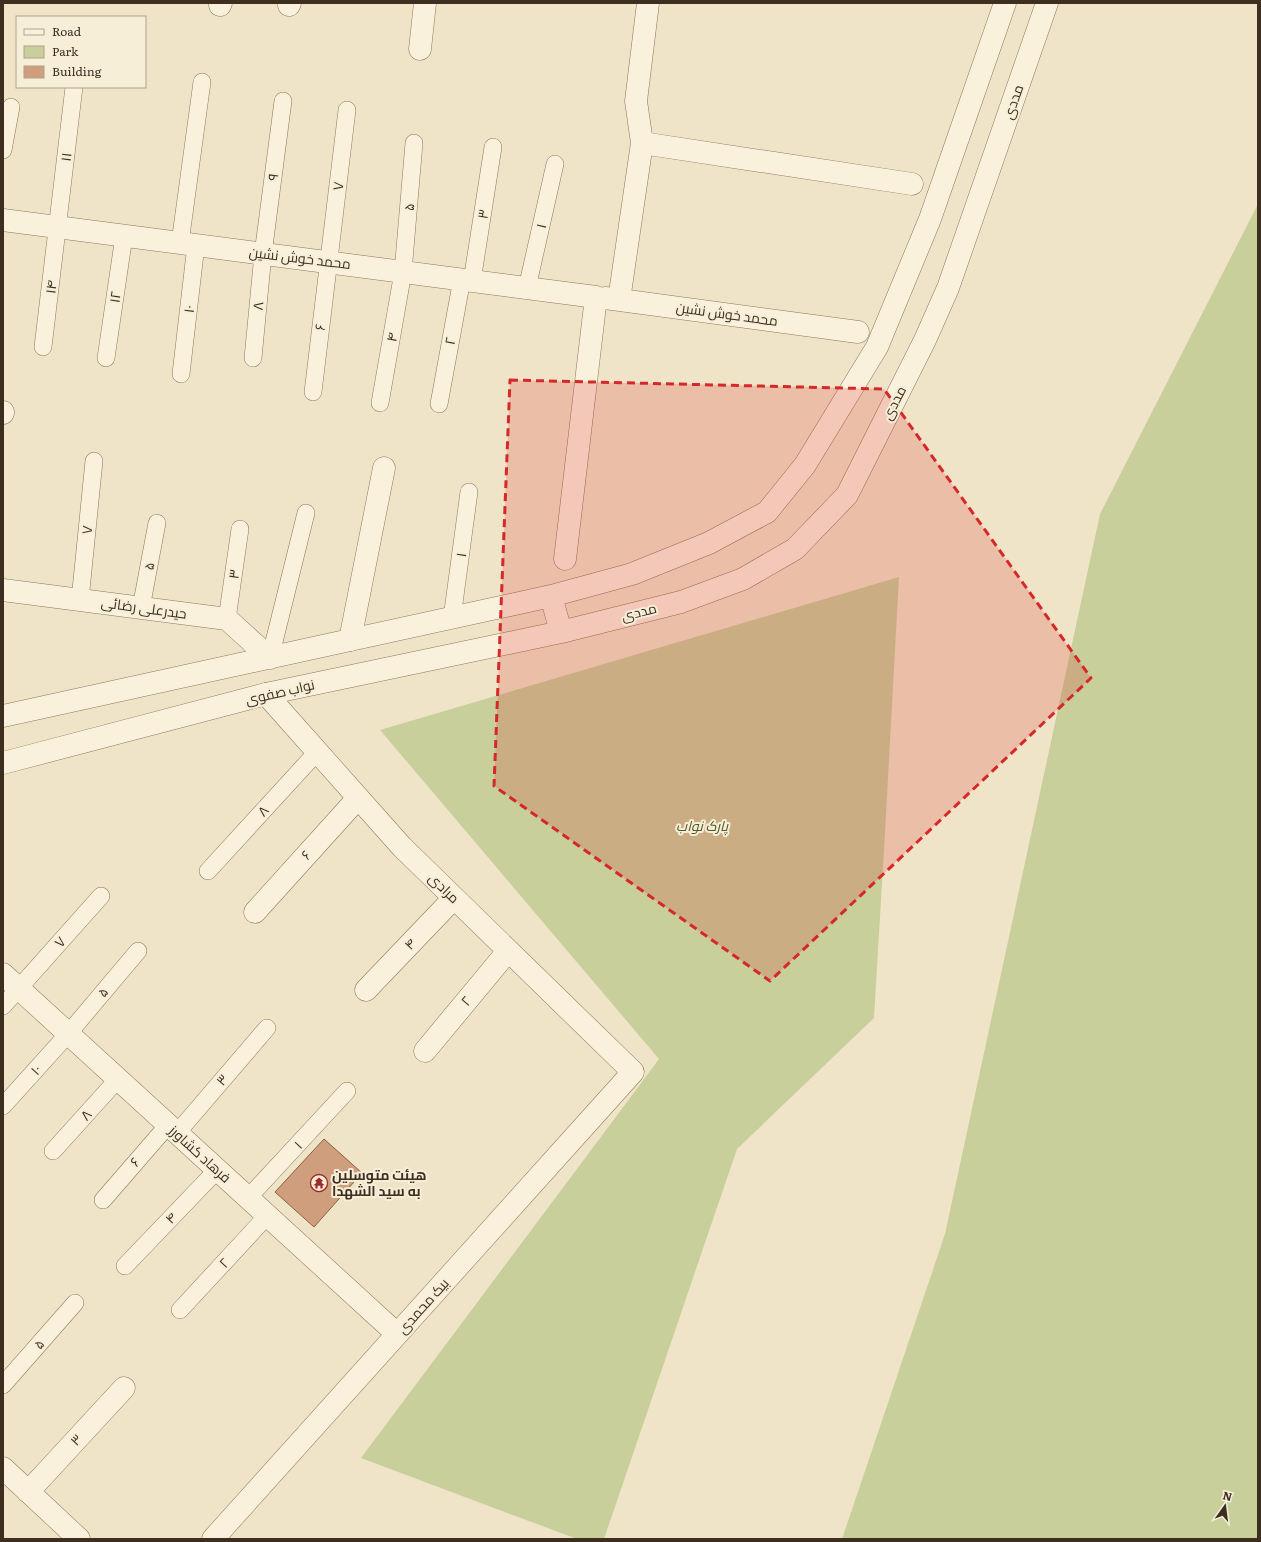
<svg xmlns="http://www.w3.org/2000/svg" width="1261" height="1542" font-family="Literata,Cairo,serif">
  <style>
    .green { fill: #c9cf9b }
    .building { fill: #cf9f7d; stroke: #8d5f41 }
    .lines { fill: none; stroke-linecap: round; stroke-linejoin: round }
    .service-casing { stroke: #8d765c; stroke-width: 18 }
    .minor-casing { stroke: #8d765c; stroke-width: 23 }
    .tertiary-casing { stroke: #8d765c; stroke-width: 23 }
    .service { stroke: #faf1dc; stroke-width: 17 }
    .minor { stroke: #faf1dc; stroke-width: 22 }
    .tertiary { stroke: #faf1dc; stroke-width: 22 }
    .marked { fill: #d62828; fill-opacity: 0.2; stroke: #d62828; stroke-width: 3; stroke-dasharray: 8 5; stroke-linejoin: round }
    .labels { text-anchor: middle; stroke-width: 4; stroke-linejoin: round; paint-order: stroke }
    .street-label { font-size: 14px; fill: #3d2e20; stroke: #f7eed8 }
    .park-label { font-size: 14px; font-style: italic; fill: #4d5a26; stroke: #f7eed8 }
    .poi-label { font-size: 14px; font-weight: bold; fill: #3d2e20; stroke: #f7eed8; text-anchor: start }
  </style>
  <rect width="100%" height="100%" fill="#f0e4c8"/>
  <path class="green" d="M1258,204V1539H842L945,1234L1100,514Z
    M899,577L885,833L874,1018L737,1149L604,1539H577L361,1458L659,1059L380,730Z"/>
  <path class="building" d="M324,1139L362,1173L314,1227L275,1192Z"/>
  <g class="lines">
    <g class="service-casing">
      <path id="service" d="M3,150L11,107
        M180,243L202,82
        M472,281L493,147
        M527,288L555,164
        M43,347L74,87
        M106,358L124,236
        M253,358L263,254L283,101
        M181,374L196,245
        M313,392L347,110
        M380,403L403,272L414,143
        M439,404L462,279
        M80,600L94,461
        M141,608L157,523
        M452,618L469,492
        M227,619L240,529
        M270,658L306,513
        M208,871L317,752
        M3,1006L101,896
        M3,1106L68,1034L138,951
        M177,1133L267,1028
        M53,1151L118,1079
        M248,1198L347,1091
        M103,1200L168,1125
        M125,1266L217,1170
        M180,1310L267,1216
        M3,1385L75,1303"/>
    </g>
    <g class="minor-casing">
      <path id="minor" d="M220,5L221,3
        M289,5L290,3
        M420,49L425,3
        M642,143L912,184
        M3,220L596,297L565,559
        M605,298L858,332
        M619,300L642,143L636,101L648,3
        M3,413V412
        M350,640L384,468
        M255,912L358,798
        M3,974L397,1334
        M366,990L454,898
        M425,1051L508,951
        M3,1468L79,1539
        M28,1492L124,1388
        M213,1539L633,1072L402,847L266,694"/>
    </g>
    <g class="tertiary-casing">
      <path id="tertiary" d="M3,590L227,619L270,658
        M551,596L561,632
        M3,716L551,596L632,574L709,543L767,512L805,465L877,347L930,219L1005,3
        M3,763L266,694L561,632L681,602L743,579L795,549L847,495L925,340L948,288L1047,3"/>
    </g>
    <use href="#service" class="service"/>
    <use href="#minor" class="minor"/>
    <use href="#tertiary" class="tertiary"/>
  </g>
  <path class="marked" d="M510,380L884,389L1091,678L770,981L494,786Z"/>
  <defs>
    <g id="temple-ring" transform="scale(0.9)"><circle r="9.5" fill="#f7eed8" stroke="#9e2a2b" stroke-width="1.5"/><path d="M0-6L5-2H3V0L6.5 2.5H4V6H1.5V3h-3V6H-4V2.5H-6.5L-3 0V-2H-5Z" fill="#9e2a2b"/></g>
  </defs>
  <g fill-rule="evenodd">
    <use href="#temple-ring" x="319" y="1183"/>
  </g>
  <g class="labels">
    <g class="street-label">
      <text transform="translate(1013 102) rotate(-71)" y="5">مددی</text>
      <text transform="translate(66 157) rotate(-83)" y="5">۱۱</text>
      <text transform="translate(273 177) rotate(-83)" y="5">۹</text>
      <text transform="translate(338 186) rotate(-83)" y="5">۷</text>
      <text transform="translate(409 207) rotate(-85)" y="5">۵</text>
      <text transform="translate(483 214) rotate(-81)" y="5">۳</text>
      <text transform="translate(541 226) rotate(-77)" y="5">۱</text>
      <text transform="translate(300 258) rotate(7)" y="5">محمد خوش نشین</text>
      <text transform="translate(51 287) rotate(-83)" y="5">۱۴</text>
      <text transform="translate(115 297) rotate(-82)" y="5">۱۲</text>
      <text transform="translate(258 306) rotate(-84)" y="5">۸</text>
      <text transform="translate(189 309) rotate(-83)" y="5">۱۰</text>
      <text transform="translate(727 314) rotate(8)" y="5">محمد خوش نشین</text>
      <text transform="translate(320 327) rotate(-83)" y="5">۶</text>
      <text transform="translate(392 337) rotate(-80)" y="5">۴</text>
      <text transform="translate(450 341) rotate(-79)" y="5">۲</text>
      <text transform="translate(894 403) rotate(-63)" y="5">مددی</text>
      <text transform="translate(87 530) rotate(-84)" y="5">۷</text>
      <text transform="translate(461 555) rotate(-82)" y="5">۱</text>
      <text transform="translate(149 566) rotate(-79)" y="5">۵</text>
      <text transform="translate(234 574) rotate(-82)" y="5">۳</text>
      <text transform="translate(144 608) rotate(8)" y="5">حیدرعلی رضائی</text>
      <text transform="translate(639 612) rotate(-14)" y="5">مددی</text>
      <text transform="translate(280 692) rotate(-13)" y="5">نواب صفوی</text>
      <text transform="translate(263 811) rotate(-47)" y="5">۸</text>
      <text transform="translate(306 855) rotate(-48)" y="5">۶</text>
      <text transform="translate(444 888) rotate(44)" y="5">مرادی</text>
      <text transform="translate(60 942) rotate(-48)" y="5">۷</text>
      <text transform="translate(410 944) rotate(-47)" y="5">۴</text>
      <text transform="translate(103 992) rotate(-50)" y="5">۵</text>
      <text transform="translate(466 1001) rotate(-50)" y="5">۲</text>
      <text transform="translate(36 1070) rotate(-48)" y="5">۱۰</text>
      <text transform="translate(222 1080) rotate(-49)" y="5">۳</text>
      <text transform="translate(86 1115) rotate(-48)" y="5">۸</text>
      <text transform="translate(298 1145) rotate(-47)" y="5">۱</text>
      <text transform="translate(200 1154) rotate(42)" y="5">فرهاد کشاورز</text>
      <text transform="translate(135 1162) rotate(-49)" y="5">۶</text>
      <text transform="translate(171 1218) rotate(-46)" y="5">۴</text>
      <text transform="translate(224 1263) rotate(-47)" y="5">۲</text>
      <text transform="translate(423 1306) rotate(-48)" y="5">بیک محمدی</text>
      <text transform="translate(39 1344) rotate(-49)" y="5">۵</text>
      <text transform="translate(76 1440) rotate(-47)" y="5">۳</text>
    </g>
    <g class="park-label">
      <text x="702" y="831">پارک نواب</text>
    </g>
    <g class="poi-label">
      <text x="332" y="1180">هیئت متوسلین<tspan x="332" dy="16">به سید الشهدا</tspan></text>
    </g>
  </g>
  <rect width="1261" height="1542" fill="none" stroke="#3d2e20" stroke-width="8"/>
  <rect x="16" y="16" width="130" height="72" fill="#f7eed8" stroke="#ada18e"/>
  <rect x="24" y="29" width="20" height="6" fill="#faf1dc" stroke="#ada18e"/>
  <text x="52" y="36" font-size="12" fill="#3d2e20">Road</text>
  <rect x="24" y="46" width="20" height="12" fill="#c9cf9b" stroke="#ada18e"/>
  <text x="52" y="56" font-size="12" fill="#3d2e20">Park</text>
  <rect x="24" y="66" width="20" height="12" fill="#cf9f7d" stroke="#ada18e"/>
  <text x="52" y="76" font-size="12" fill="#3d2e20">Building</text>
  <g transform="translate(1225 1506) rotate(14)" stroke="#f7eed8" stroke-width="3" paint-order="stroke">
  <path d="M0-3L7 15L0 10L-7 15Z" fill="#3d2e20"/>
  <text y="-6" font-size="11" font-weight="bold" text-anchor="middle" fill="#3d2e20">N</text>
  </g>
</svg>
